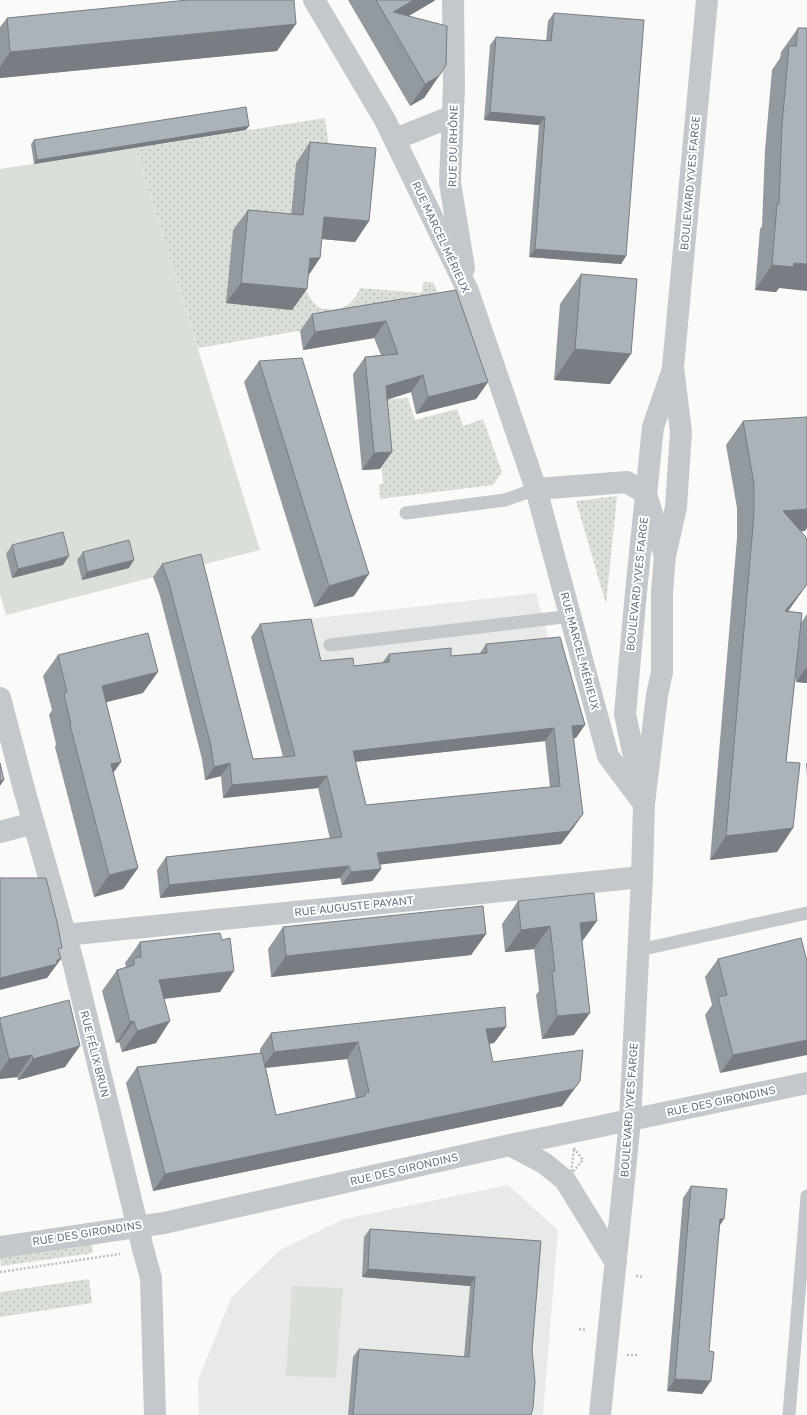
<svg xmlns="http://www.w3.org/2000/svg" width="807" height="1415" font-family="'Golos Text',sans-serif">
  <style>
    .built { fill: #e8e9e9 }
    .green { fill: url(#green-dots) }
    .pitch { fill: #dadfd7 }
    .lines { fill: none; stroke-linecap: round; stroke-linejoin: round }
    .path { stroke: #bbbfc2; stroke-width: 2.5; stroke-dasharray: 2 2; stroke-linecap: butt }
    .service { stroke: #c3c8cc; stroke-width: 13 }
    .minor { stroke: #c3c8cc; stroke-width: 22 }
    .tertiary { stroke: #c3c8cc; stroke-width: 22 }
    .wall { fill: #929a9f; fill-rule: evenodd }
    .shaded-wall { fill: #777d82 }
    .building { fill: #aab3b9; stroke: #777d82; fill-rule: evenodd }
    .labels { text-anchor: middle; stroke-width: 4; stroke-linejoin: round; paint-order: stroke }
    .street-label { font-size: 11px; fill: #657683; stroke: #fff }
  </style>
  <defs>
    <pattern id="green-dots" width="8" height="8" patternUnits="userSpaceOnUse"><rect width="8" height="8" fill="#dadfd7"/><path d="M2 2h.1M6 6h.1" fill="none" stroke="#b4b9b4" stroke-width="1.8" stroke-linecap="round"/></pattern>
  </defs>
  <rect width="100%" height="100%" fill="#fafaf8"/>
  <path class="built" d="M536,593L576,738L334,764L299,620Z
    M508,1185L558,1230L543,1415H199L198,1380L231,1298L280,1250L344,1219Z"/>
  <path class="green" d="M325,118L329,147L296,163L288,236L294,291L307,292C310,297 312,302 316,305C319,308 323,309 328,309C343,312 355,302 360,288L422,293L423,282H433L439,295L370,319L198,348L136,148Z
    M408,398L415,420L457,409L463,426L483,419L502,472L493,485L380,499L379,485L383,483L376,400Z
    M617,496L606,604L576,501Z
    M92,1244L93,1253L1,1266L0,1257Z
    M89,1279L92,1303L0,1317V1292Z"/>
  <path class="pitch" d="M136,148L260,550L6,615L0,594V169Z
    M292,1286L343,1288L336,1378L286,1376Z"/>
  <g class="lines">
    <path class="path" d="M574,1148L583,1160L571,1174Z
      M0,1272L120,1254
      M636,1276L643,1277
      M579,1329L587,1330
      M627,1355H638"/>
    <path class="service" d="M406,513L505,500L536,489
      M330,645L571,616
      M639,950L807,913
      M789,1415L807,1196"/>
    <path class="minor" d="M314,0L385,120L468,291L536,489L608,756L644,804
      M453,0L454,86L450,183L464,268
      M395,139L453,116
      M536,489L627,482L646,494L665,556
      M0,698L24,789L74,965L143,1249L151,1278L155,1415
      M0,832L34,823
      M65,935L642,877
      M0,1247L164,1223L510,1145L807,1083"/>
    <path class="tertiary" d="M640,785L625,714L636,592L653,427L672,372
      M510,1145L544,1163L565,1180L616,1263
      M600,1415L630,1121L642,877L644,804L657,695L662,672V592L665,556L676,507L681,432L673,367L707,0"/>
  </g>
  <path class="wall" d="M348,0H435L434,1L409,16L439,76L424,98L410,106Z
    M554,13L626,256L621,264L529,257L539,125L484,120L490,45L496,37L546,41L548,21Z
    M7,18L277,51L0,78V27Z
    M798,28L779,288L776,292L755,290L760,229L762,226L765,150L772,70L780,58L781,52Z
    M246,130L34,164L31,144L34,140Z
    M310,142L369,221L355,242L322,239L320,258L308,276L307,289L292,310L226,303L233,230L248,210L291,214L296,163Z
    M581,274L610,384L554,380L560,304Z
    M456,290L488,382L476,399L416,414L411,392L388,399L380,469L362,470L353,374L365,357L381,355L374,338L303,350L300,331L312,314Z
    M259,361L354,596L314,607L244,382Z
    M743,421L805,531H801L788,611L801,623L807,614V683L796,682L795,675L786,762L793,828L777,852L710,860L737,538V508L726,445Z
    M12,545L63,565L12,578L6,554Z
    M83,552L129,568L82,580L77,560Z
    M162,564L253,759L283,757L251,637L260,624L321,661L354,666L382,663L389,654L451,656L480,653L486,644L576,738H574V827L561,844L380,864L381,869L372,881L342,885L340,878L160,898L157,870L166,857L330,839L318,788L223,798L221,776L205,780L202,759L160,596L153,577ZM545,741L550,787L366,805L355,762Z
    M58,655L143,693L106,702L121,762L113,773L138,868L123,889L94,897L55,747L56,744L49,715L52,710L43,676Z
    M807,762V776L806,764Z
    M518,901L582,942L574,1035L542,1039L536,995L539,991L534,949L505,952L502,924Z
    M283,927L486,934L471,955L271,977L268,949Z
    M140,942L220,992L164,999L156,1043L122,1052L119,1042L116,1043L102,991L117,970L126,967L125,963Z
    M718,959L807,961L720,1073L705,1015L712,1005L705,977Z
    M0,1018L65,1067L18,1080L17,1077L0,1079Z
    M506,1027L494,1043L489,1044L493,1062L580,1081L562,1106L153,1191L126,1083L137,1067L260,1053V1049L271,1033ZM347,1059L356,1099L276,1115L266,1068Z
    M691,1186L724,1219L720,1225L702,1394L667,1391L683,1198Z
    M370,1229L541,1241L532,1350L531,1415H348L353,1357L359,1349L464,1357L470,1286L362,1277L364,1237Z"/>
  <path class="shaded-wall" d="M414,0H435L434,1L391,26L393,12Z
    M296,24L277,51L0,78V67L10,52Z
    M439,76L424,98L410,106L425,84Z
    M490,112L545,117L539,125L484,120Z
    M249,126L246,130L34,164L37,160Z
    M324,217L369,221L355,242L310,238Z
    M535,249L626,256L621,264L529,257Z
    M310,258H320L306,279Z
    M794,263L807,264V291L779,288L776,292L755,290L772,265Z
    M241,283L307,289L292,310L226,303Z
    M386,321L374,338L303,350L315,332Z
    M575,349L631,354L610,384L554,380Z
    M423,375L411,392L374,404L386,386Z
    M488,382L476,399L416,414L428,397Z
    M392,452L380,469L362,470L374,453Z
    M807,509V528L805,531L766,535L783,511Z
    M69,556L63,565L12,578L18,569Z
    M134,560L129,568L82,580L87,572Z
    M369,574L354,596L314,607L329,586Z
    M806,586L789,610L768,635L785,611Z
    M807,667V683L796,682Z
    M158,672L143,693L87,707L102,686Z
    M585,725L576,738L563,739L572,726Z
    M554,728L545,741L344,763L353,751Z
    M121,762L106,783L111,764Z
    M230,763L221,776L205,780L214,767Z
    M327,776L318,788L223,798L232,785Z
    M4,780L0,786V781Z
    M583,814L574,827L561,844L368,866L377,853Z
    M793,828L777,852L710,860L726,836Z
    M349,866L340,878L160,898L169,885Z
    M138,868L123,889L94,897L109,875Z
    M381,869L372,881L342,885L351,872Z
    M597,921L581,943L580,923Z
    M550,926L534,949L505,952L521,930Z
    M486,934L471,955L271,977L286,956Z
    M61,959L47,978L0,990V978Z
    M234,971L220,992L144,1001L159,980Z
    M590,1013L574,1035L542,1039L557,1016Z
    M134,1021L119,1042L116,1043L130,1022Z
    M170,1021L156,1043L122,1052L137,1031Z
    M506,1027L494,1043L474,1046L486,1029Z
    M807,1040V1055L720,1073L733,1055Z
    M358,1042L347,1059L262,1068L274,1052Z
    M80,1046L65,1067L18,1080L33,1059Z
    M32,1055L17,1077L0,1079V1072L9,1059Z
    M580,1081L562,1106L153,1191L165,1174Z
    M720,1219H724L716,1231Z
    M368,1269L475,1277L470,1286L362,1277Z
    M675,1379L711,1381L702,1394L667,1391Z"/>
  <path class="building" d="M188,0H294L296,24L10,52L7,18Z
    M376,0H414L393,12L447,26L446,65L439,76L425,84Z
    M554,13L644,20L626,256L535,249L545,117L490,112L496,37L551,41Z
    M798,28H807V264L794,263L793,267L772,265L777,204H779L782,125L789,46H796Z
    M246,107L249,126L37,160L34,140Z
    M310,142L376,148L369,221L324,217L320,258H310L307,289L241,283L248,210L303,215Z
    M581,274L637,279L631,354L575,349Z
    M456,290L488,382L428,397L423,375L386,386L392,452L374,453L365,357L398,354L386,321L315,332L312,314Z
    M302,358L369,574L329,586L259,361Z
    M807,417V509L783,511L805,536L807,539V583L806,586L785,611L802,613L786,762L800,763L793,828L726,836L754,514V484L743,421Z
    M63,532L69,556L18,569L12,545Z
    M129,540L134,560L87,572L83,552Z
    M201,554L253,759L295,756L260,624L311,619L321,661L353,658L354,666L389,662V654L451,648V656L487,653L486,644L560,637L585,725L572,726L583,814L569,831L377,853L381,869L351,872L349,866L169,885L166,857L342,837L327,776L232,785L230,763L214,767L211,746L169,583L162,564ZM554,728L560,786L366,805L353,751Z
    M148,633L158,672L102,686L121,762L111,764L138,868L109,875L70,725H71L64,694L67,692L58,655Z
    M0,763L4,780L0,781Z
    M0,878H46L57,922L62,948L58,949L61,959L57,960V964L0,978Z
    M594,893L597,921L580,923L590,1013L557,1016L552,972L555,971L550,926L521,930L518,901Z
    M483,906L486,934L286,956L283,927Z
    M220,933L222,940L230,938L234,971L159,980L170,1021L137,1031L134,1021L130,1022L117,970L134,965V958L141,957L140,942Z
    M801,938L807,961V1040L733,1055L718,997L727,995L718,959Z
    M69,1000L80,1046L33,1059L32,1055L9,1059L0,1022V1018Z
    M505,1007L506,1027L486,1029L493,1062L583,1050L580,1081L574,1089L165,1174L137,1067L262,1053L276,1115L365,1096V1093L369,1092L358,1042L274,1052L271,1033Z
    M691,1186L727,1189L724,1219H720L709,1351L714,1352L711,1381L675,1379Z
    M370,1229L541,1241L532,1350L535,1382L533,1408L531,1415H353L359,1349L469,1357L475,1277L368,1269Z"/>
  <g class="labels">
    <g class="street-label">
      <text transform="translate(453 146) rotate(-89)" y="4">RUE DU RHÔNE</text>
      <text transform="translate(690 183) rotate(-85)" y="4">BOULEVARD YVES FARGE</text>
      <text transform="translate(441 237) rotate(65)" y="4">RUE MARCEL MÉRIEUX</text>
      <text transform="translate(637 584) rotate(-84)" y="4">BOULEVARD YVES FARGE</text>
      <text transform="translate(580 651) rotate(75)" y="4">RUE MARCEL MÉRIEUX</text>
      <text transform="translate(354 906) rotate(-6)" y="4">RUE AUGUSTE PAYANT</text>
      <text transform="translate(95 1054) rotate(76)" y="4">RUE FÉLIX BRUN</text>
      <text transform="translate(721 1101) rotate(-12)" y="4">RUE DES GIRONDINS</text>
      <text transform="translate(629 1110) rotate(-86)" y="4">BOULEVARD YVES FARGE</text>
      <text transform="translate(404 1169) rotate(-13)" y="4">RUE DES GIRONDINS</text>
      <text transform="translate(87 1233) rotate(-9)" y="4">RUE DES GIRONDINS</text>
    </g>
  </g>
</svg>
